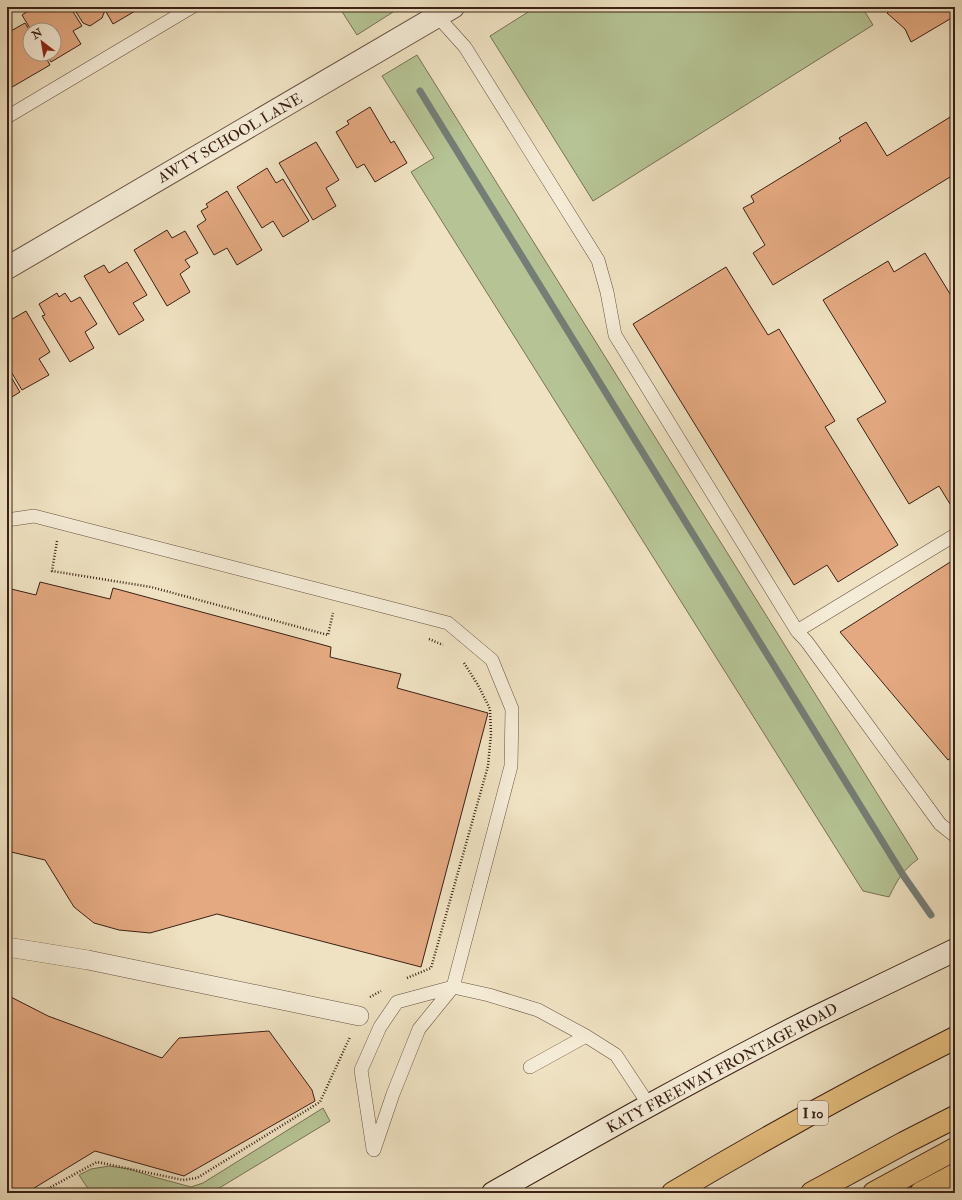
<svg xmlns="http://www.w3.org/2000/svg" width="962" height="1200" font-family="'IM FELL Double Pica',serif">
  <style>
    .green { fill: #b6c495; stroke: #787255 }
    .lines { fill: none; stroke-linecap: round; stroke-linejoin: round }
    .stream { stroke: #747e77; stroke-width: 7 }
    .building { fill: #e4a981; stroke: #3a2015 }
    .service-casing { stroke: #675040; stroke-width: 14 }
    .pedestrian-casing { stroke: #675040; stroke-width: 20 }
    .minor-casing { stroke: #675040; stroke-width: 24 }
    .secondary-casing { stroke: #3a2015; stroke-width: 24 }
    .motorway-casing { stroke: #3a2015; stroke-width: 24 }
    .path { stroke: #3a2015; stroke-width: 2.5; stroke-dasharray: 1 2; stroke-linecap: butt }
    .service { stroke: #f5ecd7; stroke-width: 13 }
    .pedestrian { stroke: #f5ecd7; stroke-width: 19 }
    .minor { stroke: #f5ecd7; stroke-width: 22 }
    .secondary { stroke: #f5ecd7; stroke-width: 22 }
    .motorway { stroke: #e8c181; stroke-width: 22 }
    .labels { text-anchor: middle; stroke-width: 4; stroke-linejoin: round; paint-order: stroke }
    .shield { fill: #f5ecd7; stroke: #725d4f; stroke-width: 1 }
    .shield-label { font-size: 14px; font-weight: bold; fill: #3a2015 }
    .street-label { font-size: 15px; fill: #3a2015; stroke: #f5ecd7 }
  </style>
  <rect width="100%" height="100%" fill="#efe2c2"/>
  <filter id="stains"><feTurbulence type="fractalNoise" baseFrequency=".005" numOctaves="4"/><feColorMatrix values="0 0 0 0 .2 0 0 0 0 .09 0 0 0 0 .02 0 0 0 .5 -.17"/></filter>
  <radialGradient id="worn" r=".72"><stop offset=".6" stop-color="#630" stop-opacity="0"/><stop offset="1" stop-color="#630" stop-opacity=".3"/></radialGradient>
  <path class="green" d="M339,7H390L393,12L357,35Z
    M536,7H862L873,25L593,201L490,36Z
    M417,55L918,859C902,871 898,879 889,897L863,891L411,172L434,158L382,76Z
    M323,1108L330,1121L211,1193H91L79,1175L91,1169L109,1166L129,1169L154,1177L191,1187L203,1183Z"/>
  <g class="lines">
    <path class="stream" d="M420,91L903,875L931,915"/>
  </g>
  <path class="building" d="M34,7H70L82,26L73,31L81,44L51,62L46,54H54V30H31L22,15Z
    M73,7H142L113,24L105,10L102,18L90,26L83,23Z
    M890,7H955V16L911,42L905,29L887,13L892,9Z
    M25,23L30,31V54H44L50,65L7,90V29L9,32Z
    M370,107L391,143L394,141L407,163L375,182L364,164L357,168L336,132L349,124L347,121Z
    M955,114V174L773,285L753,253L765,245L743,208L754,202L751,196L841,141L839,138L866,122L887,156Z
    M316,142L339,180L326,188L336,206L313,220L279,163Z
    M267,168L276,183L283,179L309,221L283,237L273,221L262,228L237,187Z
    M227,191L262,250L237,265L227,248L214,255L197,226L206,220L201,211L208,207L206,204Z
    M167,230L172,238L185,231L198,253L185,260L190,267L180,274L190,292L167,306L134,250Z
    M925,253L955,302V501L950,504L939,486L909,504L857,419L886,402L823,300L888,261L894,272Z
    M127,262L147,295L133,303L144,320L119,335L84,276L104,265L109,273Z
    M726,267L768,335L779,329L835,421L825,427L898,545L838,582L827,565L794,585L633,324Z
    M57,293L59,297L65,293L71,302L80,297L97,324L85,332L94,348L70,362L42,316L45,315L39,304Z
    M26,311L50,352L39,359L49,375L22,390L7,365V322Z
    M7,370L20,392L7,400Z
    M955,559V761L953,757L948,760L840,632Z
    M40,582L110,599L113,588L331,647L330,657L401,674L397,688L488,713L421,967L217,914L150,933L119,930L94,923L74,907L45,860L7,851V588L36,595Z
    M7,995L48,1016L162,1058L179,1038L269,1031L312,1090L315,1101L184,1176L95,1151L26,1193H7Z"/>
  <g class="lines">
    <g class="service-casing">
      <path id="service" d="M438,17L465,47L598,260L607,292L615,335L797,631L807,642L940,824L955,836
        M7,117L192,7
        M7,520L34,516L448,623L492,660L512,709L511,766L453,987L419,1029L393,1094L374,1150
        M797,631L955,535
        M530,1067L586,1036
        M373,1149L361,1070L380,1027L397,1002L453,987L489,995L538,1010L586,1036L616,1055L649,1105"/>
    </g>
    <g class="pedestrian-casing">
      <path id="pedestrian" d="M7,947L88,960L359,1016"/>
    </g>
    <g class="minor-casing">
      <path id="minor" d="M7,268L453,7"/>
    </g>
    <g class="secondary-casing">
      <path id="secondary" d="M493,1193C599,1133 705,1073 814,1018C861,995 908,973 955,950"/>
    </g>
    <g class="motorway-casing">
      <path id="motorway" d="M673,1193C765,1138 859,1086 955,1038
        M812,1193L904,1143L955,1117
        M874,1193L955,1149
        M921,1193L955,1175"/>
    </g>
    <path class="path" d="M57,541L52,571L151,587L328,635L333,613
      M429,639L443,645
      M407,978L431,968L488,766L491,734L490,709L478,685L464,663
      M370,997L381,991
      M40,1193L97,1162L183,1180L197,1178L320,1102L350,1037"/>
    <use href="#service" class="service"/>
    <use href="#pedestrian" class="pedestrian"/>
    <use href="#minor" class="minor"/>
    <use href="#secondary" class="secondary"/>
    <use href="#motorway" class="motorway"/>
  </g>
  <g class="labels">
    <rect class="shield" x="798" y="1101" width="30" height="24" rx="3"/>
    <g class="shield-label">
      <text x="813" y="1118">I 10</text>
    </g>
    <g class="street-label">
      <text transform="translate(230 138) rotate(-30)" y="5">AWTY SCHOOL LANE</text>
      <text transform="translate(722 1068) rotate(-28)" y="5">KATY FREEWAY FRONTAGE ROAD</text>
    </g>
  </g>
  <rect width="962" height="1200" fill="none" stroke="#efe2c2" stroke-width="24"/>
  <rect x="8" y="8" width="946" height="1184" fill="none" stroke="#3a2015" stroke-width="2"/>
  <rect x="12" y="12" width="938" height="1176" fill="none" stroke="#3a2015"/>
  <g transform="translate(42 42) rotate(329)"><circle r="19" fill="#f5ecd7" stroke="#aa9a89"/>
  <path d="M0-3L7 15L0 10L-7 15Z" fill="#8f2418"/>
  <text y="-6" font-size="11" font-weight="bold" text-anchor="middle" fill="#3a2015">N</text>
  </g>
  <rect width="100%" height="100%" filter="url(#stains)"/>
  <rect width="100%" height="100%" fill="url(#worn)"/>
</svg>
